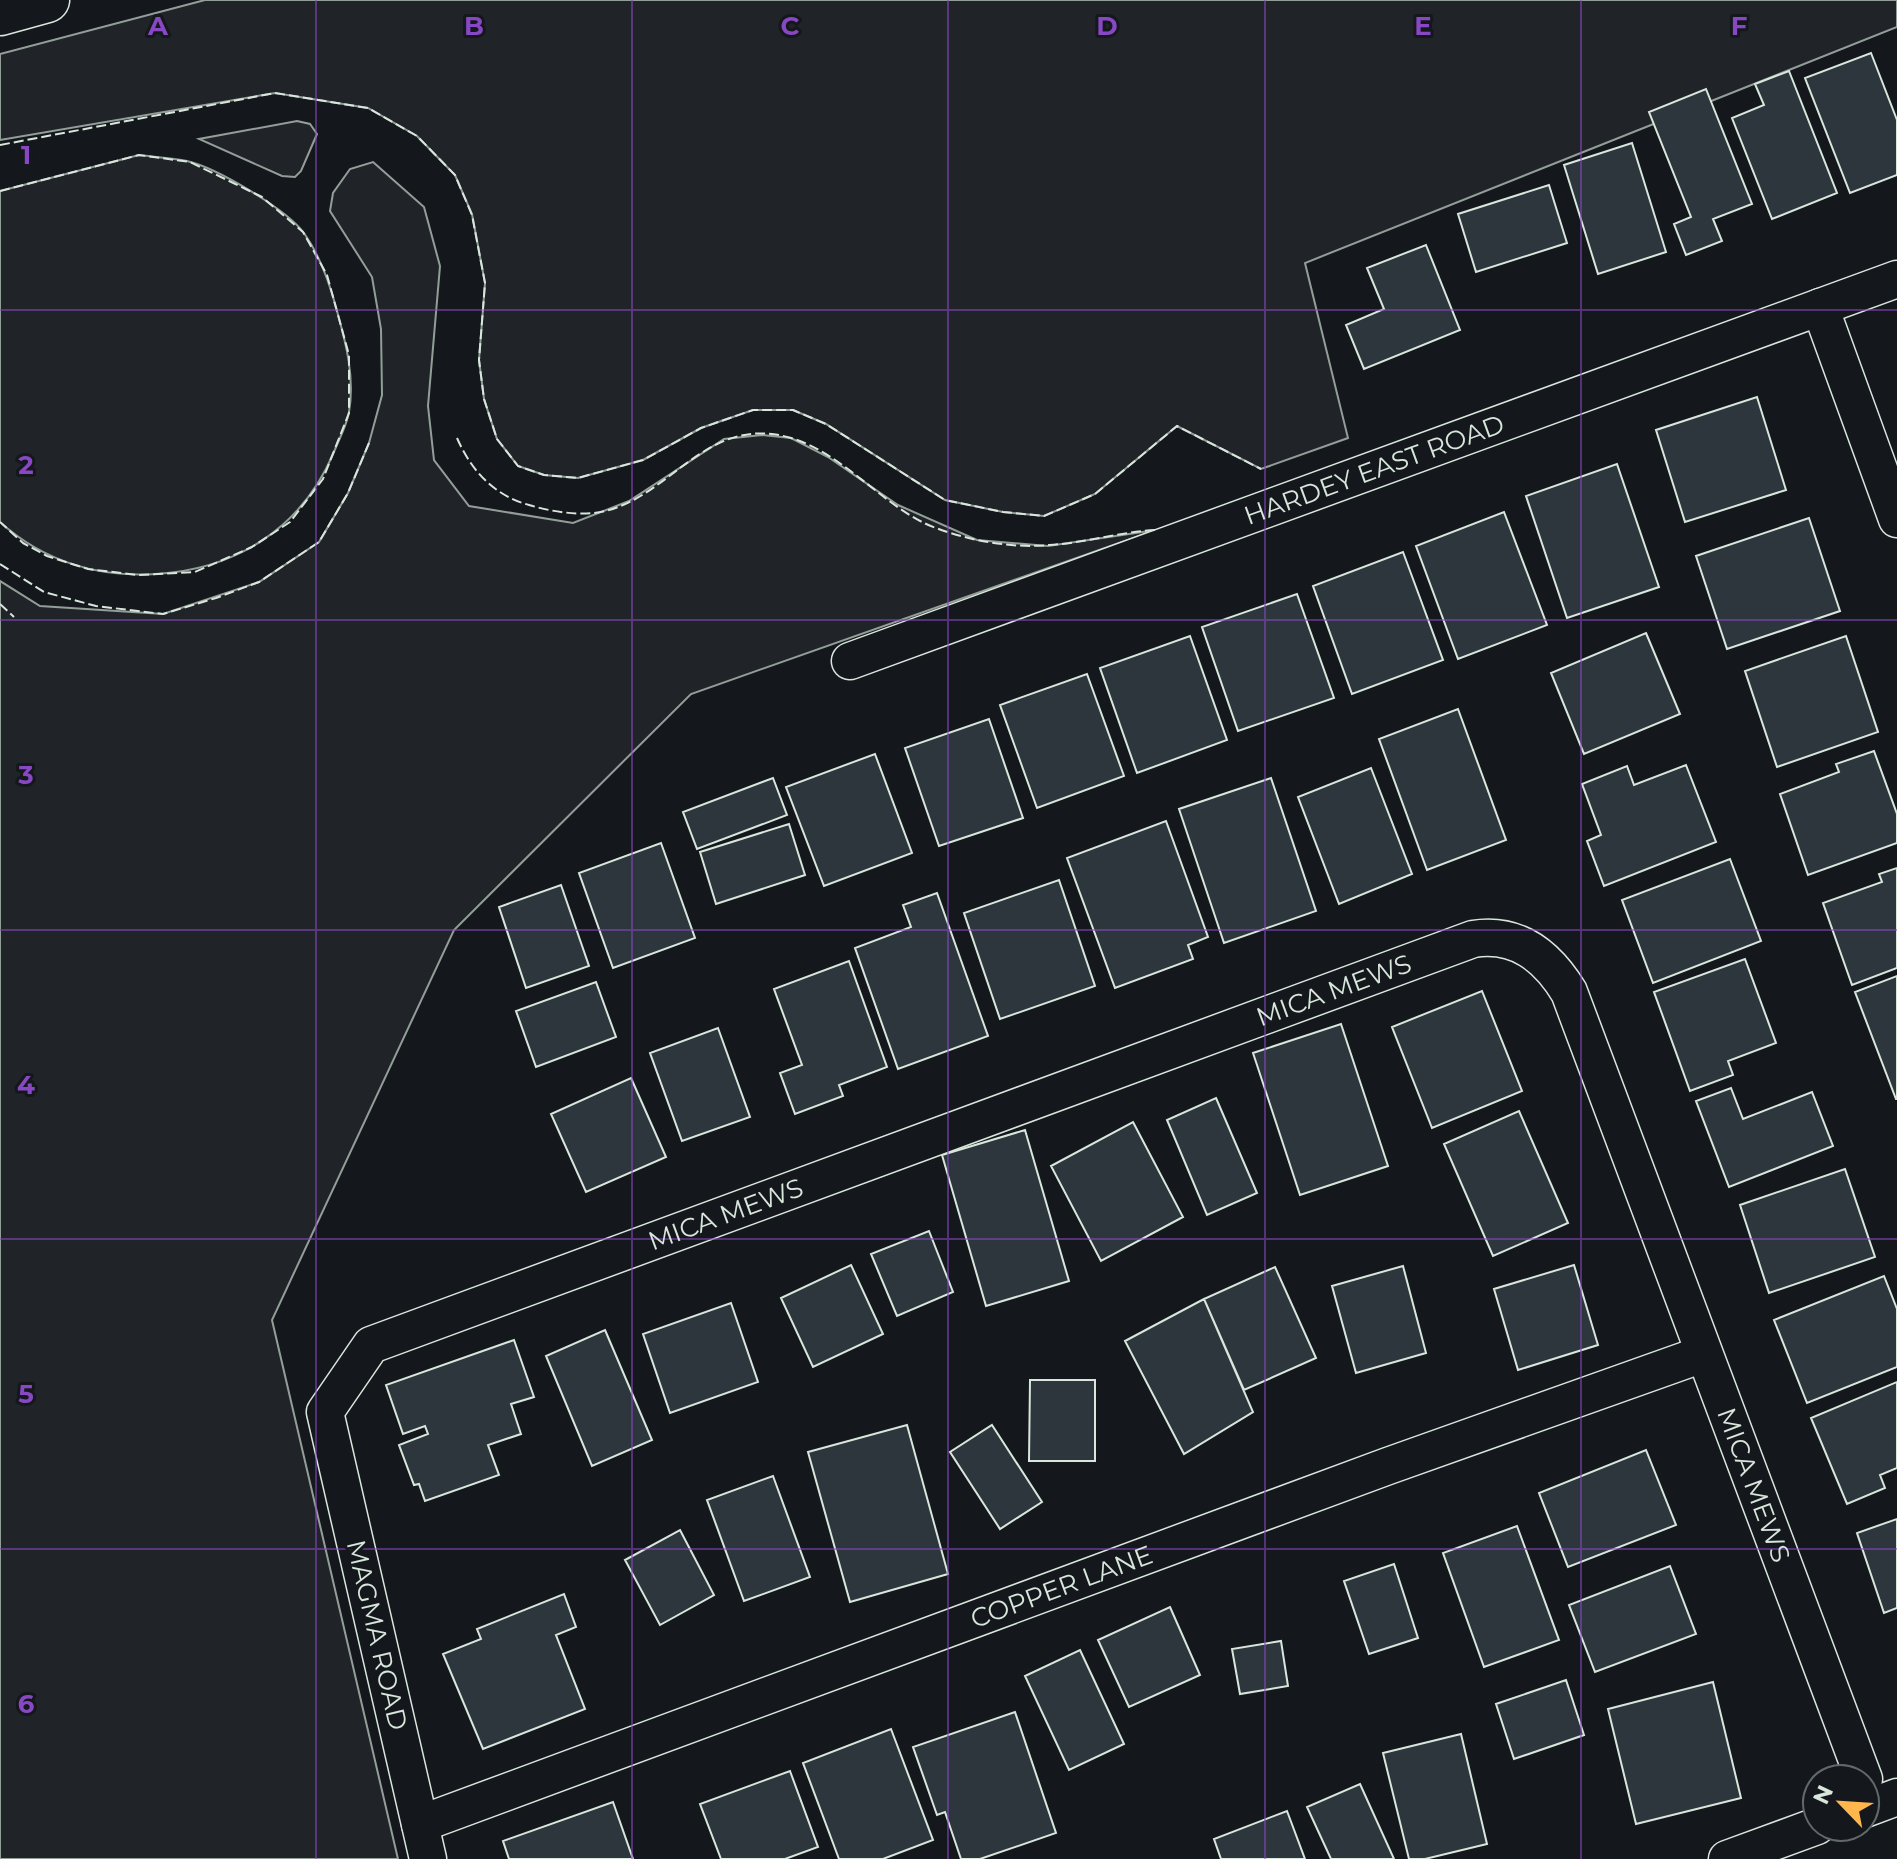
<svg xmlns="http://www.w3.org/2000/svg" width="1897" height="1859" font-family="Montserrat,sans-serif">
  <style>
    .green { fill: #202428; stroke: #939e99; stroke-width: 2 }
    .building { fill: #2c363c; stroke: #d8e6dc; stroke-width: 2 }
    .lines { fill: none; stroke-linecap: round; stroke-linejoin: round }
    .street-casing { stroke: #d8e6dc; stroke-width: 39 }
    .highway-casing { stroke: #d8e6dc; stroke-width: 47 }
    .street { stroke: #14181c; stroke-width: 36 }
    .highway { stroke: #14181c; stroke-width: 44 }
    .fence { stroke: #d8e6dc; stroke-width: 2; stroke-dasharray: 10 4; stroke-linecap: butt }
    .grid { fill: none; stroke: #8948c3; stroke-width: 2; stroke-opacity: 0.55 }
    .labels { text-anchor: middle; stroke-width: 6; stroke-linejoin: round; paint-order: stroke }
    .street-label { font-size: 26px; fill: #d8e6dc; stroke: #14181c }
    .grid-label { font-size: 26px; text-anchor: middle; font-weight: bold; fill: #8948c3; stroke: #14181c; stroke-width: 6; stroke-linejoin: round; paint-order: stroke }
  </style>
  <rect width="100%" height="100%" fill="#14181c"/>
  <path class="green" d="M205,0H1897V27L1305,263L1348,438L1261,469L1177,426L1095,494L1044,516L1003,512L945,500L826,424L793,410H753L701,428L643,460L578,478L544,475L518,466L497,439L484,399L479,360L485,283L472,214L455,175L417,136L368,108L275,93L0,140V54Z
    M297,121L310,124L317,134L301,171L295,177L282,176L199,139Z
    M139,155C154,157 171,158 187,161C217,168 286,209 304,233C321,257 330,284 337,311C346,343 355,378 349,412C347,425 339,439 334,452C302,528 237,569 156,574C98,578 43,561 0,522V191Z
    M373,162L424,207L440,266L428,406L434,460L469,506L573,523L629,501L724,439L762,435L791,438L828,457L898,505L977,540L1048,546L1156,530L691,694L454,930L272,1320L398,1859H0V581L40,606L163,614L259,582L319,542L348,493L369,443L382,395L381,329L372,277L330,211L333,193L350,169Z"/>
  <path class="building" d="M1871,53L1897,120V175L1850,193L1805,78Z
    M1789,71L1837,193L1772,219L1732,118L1764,105L1755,84Z
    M1706,89L1752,204L1713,219L1722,241L1686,255L1674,224L1691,217L1649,112Z
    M1632,143L1666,252L1598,274L1564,165Z
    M1549,185L1567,243L1476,272L1458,214Z
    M1426,245L1460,330L1364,369L1346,325L1384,309L1367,268Z
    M1757,397L1786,490L1685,522L1656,430Z
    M1617,464L1659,587L1567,618L1526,496Z
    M1504,512L1547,625L1458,659L1416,546Z
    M1809,518L1840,611L1727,649L1696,556Z
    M1403,552L1443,660L1352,694L1313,586Z
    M1297,594L1334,698L1238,731L1202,627Z
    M1646,633L1680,714L1584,754L1551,673Z
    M1190,636L1227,740L1137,773L1100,668Z
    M1846,636L1878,732L1777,767L1745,671Z
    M1087,674L1124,776L1037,808L1000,705Z
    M1458,709L1506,840L1427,870L1379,739Z
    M989,719L1023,818L939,846L905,748Z
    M1874,751L1897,814V843L1808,875L1780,794L1839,772L1836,764Z
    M875,754L912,853L824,886L786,787Z
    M1686,765L1716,842L1604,886L1587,841L1601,835L1582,784L1627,766L1634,785Z
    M1371,768L1412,874L1339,904L1298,797Z
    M773,778L787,815L697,849L683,812Z
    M1271,778L1316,911L1224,943L1179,809Z
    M1166,821L1208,937L1188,945L1193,959L1115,988L1067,858Z
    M789,824L805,875L716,904L700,852Z
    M661,843L695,938L613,968L579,873Z
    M1730,859L1761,941L1653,983L1622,900Z
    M1897,868V968L1852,985L1823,903L1882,882L1879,874Z
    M1059,880L1095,986L1000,1019L964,913Z
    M561,885L589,966L526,988L499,907Z
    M937,893L988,1036L898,1069L855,948L911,927L903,905Z
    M1745,959L1776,1043L1728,1061L1733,1075L1690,1091L1654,992Z
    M849,961L887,1067L839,1085L843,1096L795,1114L780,1073L802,1065L774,989Z
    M1897,976V1099H1896L1855,992Z
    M596,982L616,1037L536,1067L516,1011Z
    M1482,991L1522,1091L1432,1128L1392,1027Z
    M1341,1024L1388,1166L1300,1195L1253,1053Z
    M718,1028L750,1117L682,1141L650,1053Z
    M631,1078L666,1157L586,1192L551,1114Z
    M1731,1088L1743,1119L1812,1092L1833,1146L1729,1187L1696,1101Z
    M1216,1098L1257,1193L1207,1215L1167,1120Z
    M1519,1111L1568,1223L1493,1256L1444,1144Z
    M1133,1122L1183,1217L1101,1261L1051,1166Z
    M1025,1130L1069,1281L986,1306L942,1155Z
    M1845,1169L1875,1257L1769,1293L1740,1205Z
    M929,1231L953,1292L897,1316L871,1254Z
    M851,1265L883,1334L813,1367L781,1298Z
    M1574,1265L1598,1345L1518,1370L1494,1289Z
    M1403,1266L1426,1353L1356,1373L1332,1286Z
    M1275,1267L1316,1358L1244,1390L1204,1299Z
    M1884,1276L1897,1309V1367L1807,1403L1774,1320Z
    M1204,1299L1253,1412L1184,1454L1125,1341Z
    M731,1303L758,1382L670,1413L643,1334Z
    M605,1330L652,1440L592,1466L546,1356Z
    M514,1340L534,1397L511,1404L521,1434L488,1445L499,1475L425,1501L419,1484L414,1485L399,1445L428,1434L425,1426L403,1434L386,1385Z
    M1030,1380H1095V1461H1029Z
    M1897,1382V1468L1880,1475L1885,1488L1847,1504L1811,1418Z
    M907,1425L948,1574L850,1602L808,1452Z
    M992,1425L1042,1502L1000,1529L950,1452Z
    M1646,1450L1676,1525L1568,1567L1539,1493Z
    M773,1476L810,1577L744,1601L707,1500Z
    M1897,1519V1608L1884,1613L1857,1533Z
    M1517,1526L1559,1640L1484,1667L1443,1553Z
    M680,1530L714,1595L660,1625L625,1560Z
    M1394,1564L1418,1638L1369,1654L1344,1581Z
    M1670,1566L1696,1634L1595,1672L1569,1605Z
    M564,1594L576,1627L556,1635L585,1709L483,1749L443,1654L481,1639L477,1629Z
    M1170,1607L1200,1675L1129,1707L1098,1640Z
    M1281,1641L1288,1686L1240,1694L1232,1649Z
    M1080,1650L1124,1744L1069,1770L1025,1676Z
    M1566,1680L1584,1735L1514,1759L1496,1704Z
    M1713,1682L1741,1798L1636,1824L1608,1709Z
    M1015,1712L1056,1833L980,1859H961L945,1812L937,1815L913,1747Z
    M891,1729L933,1840L883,1859H839L803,1763Z
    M1461,1734L1487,1844L1425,1859H1409L1383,1753Z
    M790,1771L818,1847L785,1859H721L700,1804Z
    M1360,1784L1394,1859H1331L1307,1807Z
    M613,1802L633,1859H509L503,1841Z
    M1287,1811L1305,1859H1221L1214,1839Z"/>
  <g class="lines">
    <g class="street-casing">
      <g id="street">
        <path d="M1820,307L1897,519"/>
        <path id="s1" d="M850,661L1897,279"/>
        <path d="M1865,1809L1897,1797"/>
        <path id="s2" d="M420,1824L1388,1466L1703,1354"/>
        <path id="s3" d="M428,1859L325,1412L371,1345L1473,939C1517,932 1547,956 1569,992L1864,1779"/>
        <path d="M1727,1859L1817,1826"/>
      </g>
    </g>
    <g class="highway-casing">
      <path id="highway" d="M0,13L47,0"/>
    </g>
    <use href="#street" class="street"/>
    <use href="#highway" class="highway"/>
    <path class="fence" d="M0,145L275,93L368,108L417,136L455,175L472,215L485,283L479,360L484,399L497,439L518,466L544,475L578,478L643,460L701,428L753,410H793L826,424L945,500L1003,512L1044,516L1095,494L1177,426L1261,469
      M0,191L139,155L190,162L262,197L303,232L327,275L349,355V413L323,479L290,522L252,547L195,572L138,575L88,569L47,556L23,543L0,522
      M457,438C471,470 493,495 529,505C549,511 573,515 594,513C669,504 703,412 791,438C841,453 878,500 924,523C959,539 1010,549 1049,545C1085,543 1119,532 1156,530
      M0,564L44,592L96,606L163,614L216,598L259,582L319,542L348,493L369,443
      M0,604L14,617"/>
  </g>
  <path class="grid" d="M316,0V1859M632,0V1859M948,0V1859M1265,0V1859M1581,0V1859M0,310H1897M0,620H1897M0,930H1897M0,1239H1897M0,1549H1897"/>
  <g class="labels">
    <g class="street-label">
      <text dy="9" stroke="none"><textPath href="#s1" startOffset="558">HARDEY EAST ROAD</textPath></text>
      <text dy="9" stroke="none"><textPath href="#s3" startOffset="1566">MICA MEWS</textPath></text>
      <text dy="9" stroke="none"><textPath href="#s3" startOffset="918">MICA MEWS</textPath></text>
      <text dy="9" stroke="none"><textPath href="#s3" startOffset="2358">MICA MEWS</textPath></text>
      <text dy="9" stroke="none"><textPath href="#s2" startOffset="684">COPPER LANE</textPath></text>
      <text transform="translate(377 1635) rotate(77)" y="9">MAGMA ROAD</text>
    </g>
  </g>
  <g class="grid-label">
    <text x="158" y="35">A</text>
    <text x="474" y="35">B</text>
    <text x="790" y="35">C</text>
    <text x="1107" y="35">D</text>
    <text x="1423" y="35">E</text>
    <text x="1739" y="35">F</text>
    <text x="26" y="164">1</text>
    <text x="26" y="474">2</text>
    <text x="26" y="784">3</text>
    <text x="26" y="1094">4</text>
    <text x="26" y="1403">5</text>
    <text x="26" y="1713">6</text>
  </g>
  <g transform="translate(1841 1803) rotate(295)"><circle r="38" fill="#14181c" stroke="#626a69" stroke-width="2"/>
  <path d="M0-6L14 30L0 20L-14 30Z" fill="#ffb74d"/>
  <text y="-12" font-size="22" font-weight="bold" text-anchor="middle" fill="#d8e6dc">N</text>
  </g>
</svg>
